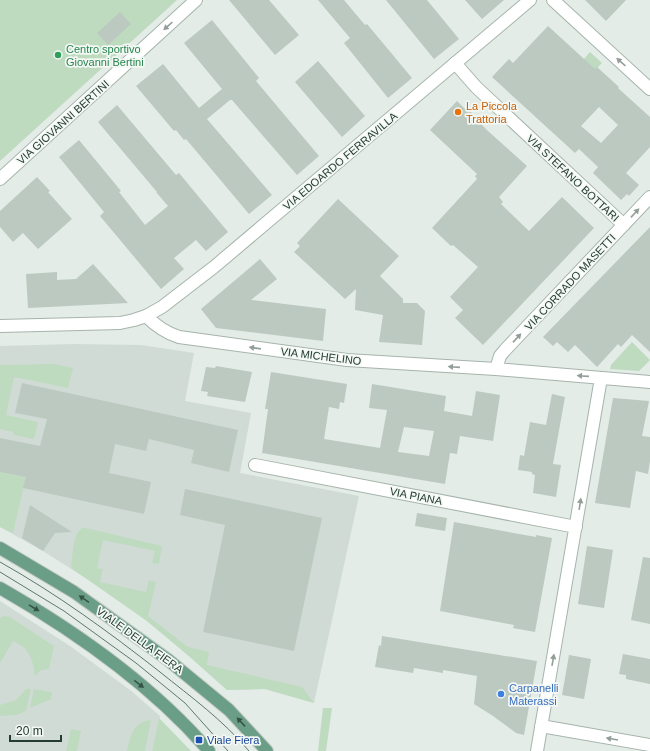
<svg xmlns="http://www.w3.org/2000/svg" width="650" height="751" font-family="Helvetica,sans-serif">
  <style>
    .built { fill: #d1dbd5 }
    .green { fill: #bedbc0 }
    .building { fill: #bbc9c1; fill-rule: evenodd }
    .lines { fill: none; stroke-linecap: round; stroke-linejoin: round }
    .minor-casing { stroke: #a6b4ac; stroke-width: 14 }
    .tertiary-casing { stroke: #a6b4ac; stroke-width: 14 }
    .primary-casing { stroke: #c2c8c5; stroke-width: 14 }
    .minor { stroke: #fff; stroke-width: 12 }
    .tertiary { stroke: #fff; stroke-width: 12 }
    .primary { stroke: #6b9e87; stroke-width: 12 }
    .tram { stroke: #5f776c; stroke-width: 1 }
    .oneway { fill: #929e98 }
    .oneway2 { fill: #365446 }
    .leisure-dot { fill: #2e9e5b; stroke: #f3f8f5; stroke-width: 1.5 }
    .food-dot { fill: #e8710a; stroke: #f3f8f5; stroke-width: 1.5 }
    .shop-dot { fill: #3f7fe0; stroke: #f3f8f5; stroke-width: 1.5 }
    .transit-dot { fill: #1a4fb4; stroke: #f3f8f5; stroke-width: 1.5 }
    .labels { text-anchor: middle; stroke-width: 3.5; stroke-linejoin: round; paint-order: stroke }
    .leisure-label { font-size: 11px; fill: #27864d; stroke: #f3f8f5; text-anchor: start }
    .food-label { font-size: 11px; fill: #c56008; stroke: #f3f8f5; text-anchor: start }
    .street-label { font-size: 11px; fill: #243c31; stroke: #f3f8f5 }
    .shop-label { font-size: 11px; fill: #366cbe; stroke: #f3f8f5; text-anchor: start }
    .transit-label { font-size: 11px; fill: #164399; stroke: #f3f8f5; text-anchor: start }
  </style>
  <rect width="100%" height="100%" fill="#e3ece6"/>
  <path class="built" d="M73,344L141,345L194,353L185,401L251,413L240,473L359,496L314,703L265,689L227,690L190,657L147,621L106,591L43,551L0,527V346Z
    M0,601L70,646L130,690L160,716L152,751H0Z"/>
  <path class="green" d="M0,0H177L0,161Z
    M590,52L602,63L567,100L557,90Z
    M632,342L650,360L639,371L610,369L611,365Z
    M53,364L73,368L68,388L14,377L6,415L38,422L34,439L14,435L13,432L0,429V365Z
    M0,472L26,477L13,533L0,527Z
    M82,528H86L162,546L159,564L152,563L155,551L103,540L97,568L103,569L100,582L146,592L149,580L156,582L148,616L188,647L209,652L207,665L302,687L314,703L265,689L227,690L190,657L147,621L71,568C73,556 72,535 82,528Z
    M3,616L10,617L54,646L49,669L41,670L35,676C33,659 29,648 13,641L0,663V618Z
    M26,689H31L26,711L17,715L0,716V705L16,700Z
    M34,689L52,692L51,699L30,708Z
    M323,708H332L326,751H318Z
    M159,718L191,751H152Z
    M151,720L145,751H127C130,736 133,722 151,720Z
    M71,729L81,731L77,751H66Z"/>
  <path class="building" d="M229,0H269L299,35L275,55Z
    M318,0H344L365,25L367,24L412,78L388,98L344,43L350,38Z
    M386,0H427L459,39L434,59Z
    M465,0H504L482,19Z
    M585,0H626L606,21Z
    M120,12L131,24L108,45L97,33Z
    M212,20L259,78L256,81L319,156L297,175L232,100H230L207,119L272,195L249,214L186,139L184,140L176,130L174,131L136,86L163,64L199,108L222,89L184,43Z
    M548,26L595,69L597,67L619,87L618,88L650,117V147L626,173L639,185L629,196L627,194L621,200L593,173L598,167L579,149L575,153L492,77L509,59L513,63ZM599,107L618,125L601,143L581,126Z
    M318,61L365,116L342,137L295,82Z
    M457,101L469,113L470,111L482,123L481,124L488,131L527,166L499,197L503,202L501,204L529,231L562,197L594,228L483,345L455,318L463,310L450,297L478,267L453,245L451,246L432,228L477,179L475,176L477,174L430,130Z
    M117,105L176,175L179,173L228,232L206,251L196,240L174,258L184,269L161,289L100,216L104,212L59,157L79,140L121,191L119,192L145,225L168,206L156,192H157L98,122Z
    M37,177L50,191L48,192L72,219L38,249L23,233L13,242L0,227V211Z
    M338,199L399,256L380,276L403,299V303H417L425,311L422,345L379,342L383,315L355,310L356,289L345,299L294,252L300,246L297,243Z
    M650,227V352L632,335L621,347L618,344L597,367L575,345L568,352L557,342L553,346L543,337Z
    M260,259L277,279L251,300L326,309L323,341L216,328L201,309Z
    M93,264L128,303L28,308L26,274L57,272V280L76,279Z
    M216,366L252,372L245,402L207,396L208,392L201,391L206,367L215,368Z
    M271,372L347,384L344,403L340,402L339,409L329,407L324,439L380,448L387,410L369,408L372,384L446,396L444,411L472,416L476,391L500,395L493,441L460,436L457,454L450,453L445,484L262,453L268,409H265ZM404,427L434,431L429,456L398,452Z
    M22,383L238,430L229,472L191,463L194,450L149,439L146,451L115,444L109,473L151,482L144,514L23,488L26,477L0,472V438L40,446L47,419L15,413Z
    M552,394L565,397L553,464L561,465L556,497L533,493L535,475L532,474V472L518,470L520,455L524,456L530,422L546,425Z
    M613,398L649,401L642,436L650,437V461L648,474L636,471L630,508L595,503Z
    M185,489L322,518L294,651L203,632L225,525L180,515Z
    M30,505L72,532L55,533L43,551L22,538Z
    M417,513L447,518L445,531L415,526Z
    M454,522L536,537V535L552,538L535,632L513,628L514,625L440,611Z
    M587,546L613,550L604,608L578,604Z
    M643,557L650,558V624L631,620Z
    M382,636L537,661L524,735L516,733L493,716L474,704L477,676L443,670V673L414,668L413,673L375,667L379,645L381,646Z
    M623,654L650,659V684L626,679V675L619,674Z
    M569,655L591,659L584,699L562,695Z"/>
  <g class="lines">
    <g class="minor-casing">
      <path id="minor" d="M553,0L650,89
        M455,63L476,87L624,225
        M0,179L196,0
        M146,316C156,326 166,333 179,337L347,360L496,369L650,382
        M496,369L500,356L505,350L650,197
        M255,465L576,527
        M541,726L650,745
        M537,751L601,378"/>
    </g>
    <g class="tertiary-casing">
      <path id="tertiary" d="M0,326L120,323L134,320L146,316L162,307L214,267L530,0"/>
    </g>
    <g class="primary-casing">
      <path id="primary" d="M0,548L74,592L167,659L229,710L267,751
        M0,588C75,631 153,686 209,751"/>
    </g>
    <use href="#minor" class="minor"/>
    <use href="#tertiary" class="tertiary"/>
    <use href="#primary" class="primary"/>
    <path class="tram" d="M0,562C57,594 109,632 160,672C191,697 223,720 249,751
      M0,572L64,611L136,663L185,703L228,751"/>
  </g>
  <defs><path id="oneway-solid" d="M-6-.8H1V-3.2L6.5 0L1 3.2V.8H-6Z"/></defs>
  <g class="oneway">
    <use href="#oneway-solid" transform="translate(168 26) rotate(138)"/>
    <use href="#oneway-solid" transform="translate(621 62) rotate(-138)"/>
    <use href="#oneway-solid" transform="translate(635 213) rotate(-47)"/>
    <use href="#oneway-solid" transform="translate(517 338) rotate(-47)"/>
    <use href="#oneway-solid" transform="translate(255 348) rotate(-172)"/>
    <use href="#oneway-solid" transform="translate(454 367) rotate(-176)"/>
    <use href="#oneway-solid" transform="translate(583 376) rotate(-176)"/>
    <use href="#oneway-solid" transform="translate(580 504) rotate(-81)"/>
    <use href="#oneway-solid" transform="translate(553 660) rotate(-80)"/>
    <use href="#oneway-solid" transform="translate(612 739) rotate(-170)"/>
  </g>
  <g class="oneway2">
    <use href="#oneway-solid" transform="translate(84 599) rotate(-146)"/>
    <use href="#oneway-solid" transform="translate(34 608) rotate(31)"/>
    <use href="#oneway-solid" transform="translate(139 684) rotate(38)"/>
    <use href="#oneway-solid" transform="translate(241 722) rotate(-133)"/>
  </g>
  <circle class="leisure-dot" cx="58" cy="55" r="4"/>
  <circle class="food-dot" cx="458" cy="112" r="4"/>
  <circle class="shop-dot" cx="501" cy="694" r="4"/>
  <rect class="transit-dot" x="195" y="736" width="8" height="8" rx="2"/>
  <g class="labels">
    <g class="leisure-label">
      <text x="66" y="53">Centro sportivo<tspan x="66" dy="13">Giovanni Bertini</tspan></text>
    </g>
    <g class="food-label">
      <text x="466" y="110">La Piccola<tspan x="466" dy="13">Trattoria</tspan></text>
    </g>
    <g class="street-label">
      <text transform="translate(63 122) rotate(-42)" y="4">VIA GIOVANNI BERTINI</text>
      <text transform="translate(340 161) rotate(-40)" y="4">VIA EDOARDO FERRAVILLA</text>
      <text transform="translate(573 178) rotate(43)" y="4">VIA STEFANO BOTTARI</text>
      <text transform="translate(570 282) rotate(-47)" y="4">VIA CORRADO MASETTI</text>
      <text transform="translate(321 356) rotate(7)" y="4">VIA MICHELINO</text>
      <text transform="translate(416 496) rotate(11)" y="4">VIA PIANA</text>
      <text transform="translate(140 640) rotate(36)" y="4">VIALE DELLA FIERA</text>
    </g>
    <g class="shop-label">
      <text x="509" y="692">Carpanelli<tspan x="509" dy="13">Materassi</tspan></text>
    </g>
    <g class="transit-label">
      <text x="207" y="744">Viale Fiera</text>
    </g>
  </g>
  <path d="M10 735v6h51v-6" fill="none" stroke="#243c31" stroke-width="2"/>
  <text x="16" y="735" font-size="12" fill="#243c31" stroke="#f3f8f5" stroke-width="3" paint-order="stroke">20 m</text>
</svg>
